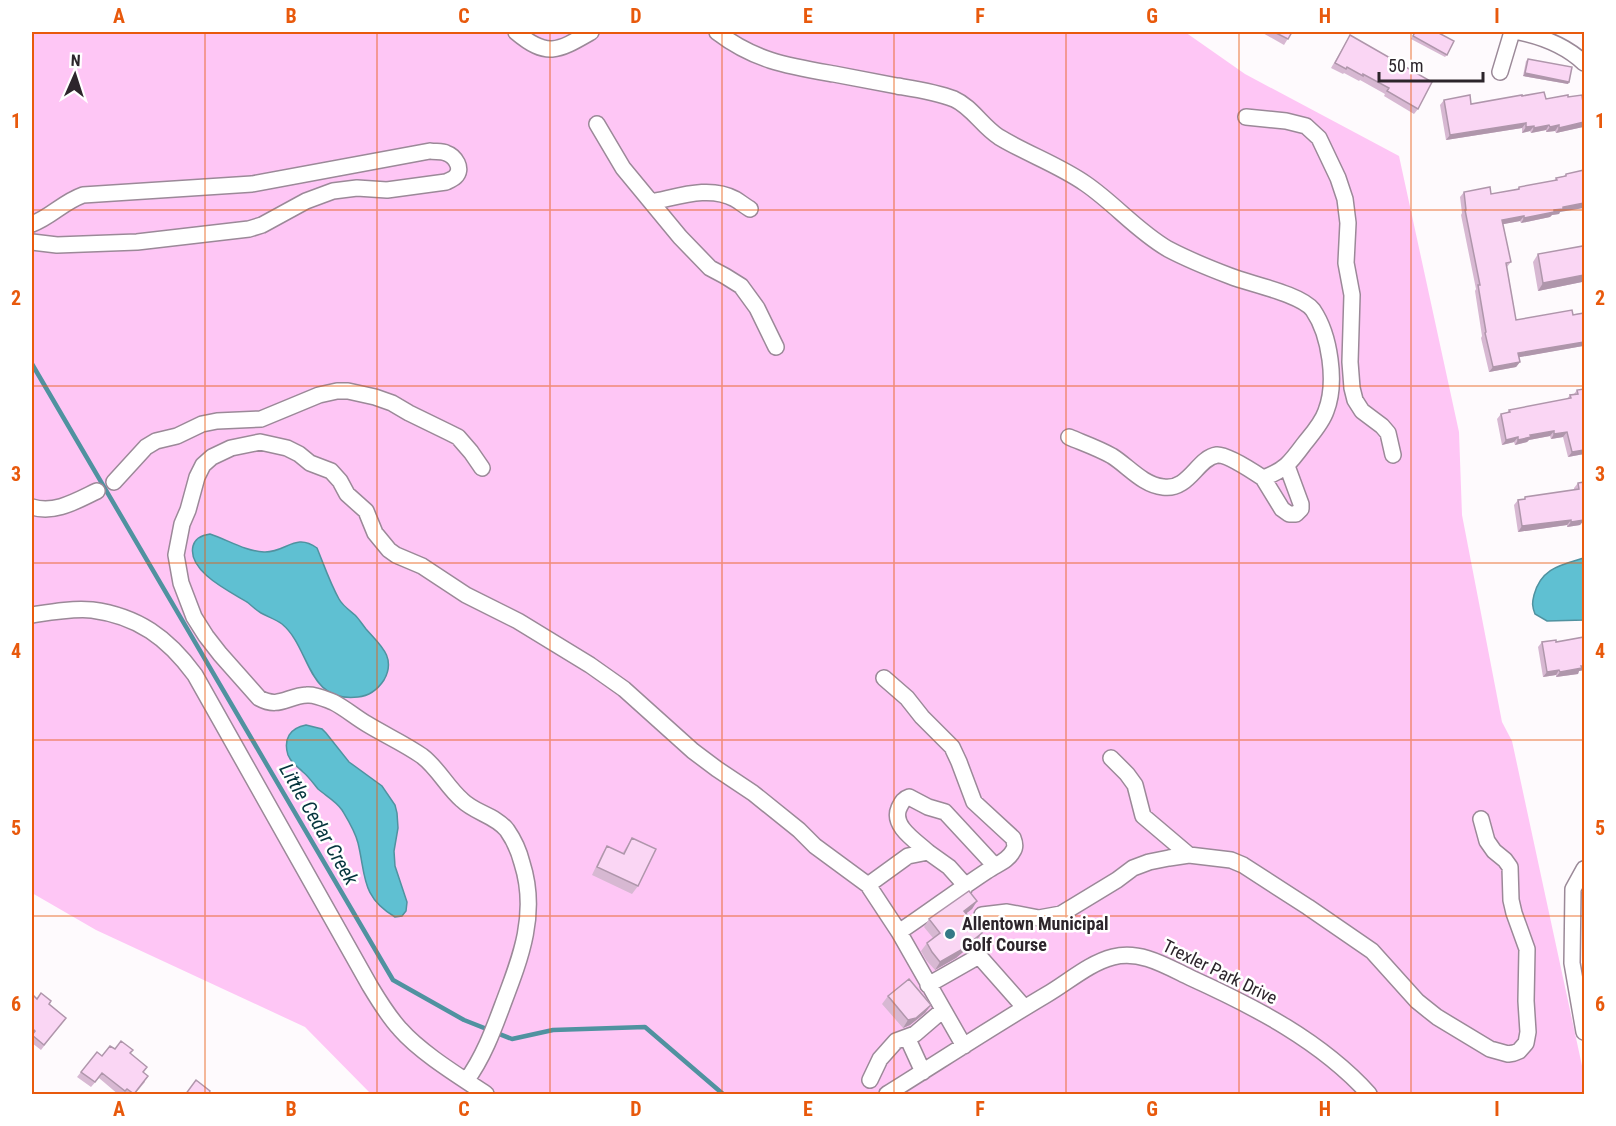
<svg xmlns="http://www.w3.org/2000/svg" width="1616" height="1126" font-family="'Roboto Condensed',sans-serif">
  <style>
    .green { fill: #fec6f5 }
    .water { fill: #5fc0d2; stroke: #5092a0; stroke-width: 1.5 }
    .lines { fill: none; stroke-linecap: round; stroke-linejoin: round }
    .stream { stroke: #5092a0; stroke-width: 4.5 }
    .minor-casing { stroke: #9b8998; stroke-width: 18 }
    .minor { stroke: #fff; stroke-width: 15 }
    .wall { fill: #d7b8d2 }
    .shaded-wall { fill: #af96ab }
    .building { fill: #fad6f4; stroke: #af96ab; stroke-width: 1.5 }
    .grid { fill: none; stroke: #e8590c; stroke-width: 1.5; stroke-opacity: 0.55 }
    .poi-dot { fill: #347a87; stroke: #fff; stroke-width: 2 }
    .labels { text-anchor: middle; stroke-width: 5; stroke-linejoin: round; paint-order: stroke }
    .poi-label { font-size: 18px; font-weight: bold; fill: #2c252b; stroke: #fff; text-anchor: start }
    .street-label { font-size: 18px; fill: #2c252b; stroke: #fff }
    .water-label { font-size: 20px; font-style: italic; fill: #05353d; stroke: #fff }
    .neatline { fill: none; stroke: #e8590c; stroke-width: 2 }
    .grid-label { font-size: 20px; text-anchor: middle; font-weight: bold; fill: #e8590c }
  </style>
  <rect width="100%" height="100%" fill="#fefafd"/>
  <path class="green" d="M32,32H1185L1245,74L1399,156L1459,432L1462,515L1502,722L1512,741L1584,1075V1094H371L305,1027L96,930L32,893Z"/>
  <path class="water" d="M210,534C228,540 245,551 264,552C286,553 295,532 317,548C324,565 330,583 339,599C342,605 349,610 355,615C359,619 362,624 366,629C379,644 397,657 384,680C378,689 369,696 358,697C306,703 311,648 282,624C275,619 268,617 261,613C256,610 252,606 247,602C229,591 187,571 193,546C195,538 203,535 210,534Z
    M1584,558V620L1547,621L1535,614C1532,606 1532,603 1534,595C1541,568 1561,565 1584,558Z
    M306,725L322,729L326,733L349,762L382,786L395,805L397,813L398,828L394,851L395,866L407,902L406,911L402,916L395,917C361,897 366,876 358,843C355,831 348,820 342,810C336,801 326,796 318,789C313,783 309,777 303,772C297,766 291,763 288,755C283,739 290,728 306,725Z"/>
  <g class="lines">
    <path class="stream" d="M32,364L393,980L464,1020L512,1039L553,1030L645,1027L723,1094"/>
    <g class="minor-casing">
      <path id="minor" d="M516,32C547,58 558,51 591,32
        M717,32C755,61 788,66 834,74C855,78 876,82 897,86C915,89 936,92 954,99C972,107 982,126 999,137C1027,154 1059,165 1086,184C1115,204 1137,231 1168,249C1187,259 1209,268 1230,276C1250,284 1301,294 1313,310C1330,335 1337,383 1326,411C1322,423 1312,434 1304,444C1290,463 1285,470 1263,478L1282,509L1289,514H1296L1301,509V504L1287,466
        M1519,32C1543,37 1566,46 1584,63
        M1500,72L1512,32
        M1246,117L1286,121L1306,126L1319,138L1338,178L1345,199L1348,223L1346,263L1352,295L1350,362L1352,388L1355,400L1362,411L1382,426L1388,433L1393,455
        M597,124L623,168L680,237L710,268L725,276L741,286L757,308L776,347
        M651,202C678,197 709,185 735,199C740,202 745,206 750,209
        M32,224C51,217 63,202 83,195L252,184L430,151C435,152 442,151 446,153C455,156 464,169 455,177C453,179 448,181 446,182L387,190L357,188L333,191L306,201L262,225L249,229L137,242L57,245L32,242
        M1069,437C1083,443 1098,448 1112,456C1128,466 1143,485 1163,487C1189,491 1197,458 1217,455C1227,454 1254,472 1263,478
        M114,482L146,447L156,441L177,436L202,424L217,421L261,419L319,395L337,391H348L375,397L392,403L409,413L448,432L458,437L471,452L482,468
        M32,507C55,514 76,501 97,491
        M32,615C51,612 73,608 92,610C138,616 168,638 195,675L370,986C379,1001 388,1016 400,1029C421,1053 459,1076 486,1094
        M884,678L907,698L922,717L952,747L959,762L974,802L1013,838C1015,843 1016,847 1013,851C1008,861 997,864 987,871C958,890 929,912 899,932L868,885L908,856L928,852L949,867L966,886
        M1111,758L1127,774L1135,785L1143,816L1189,855
        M928,852C916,841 891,826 899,808C902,802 903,799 909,797L928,807L945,812L995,866
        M1584,869L1573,889L1572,963L1584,1032
        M982,915L1007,912L1039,918L1061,914L1117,880L1133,868L1149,862L1169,858L1189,855L1231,860L1243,865L1308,907L1372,951L1417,1001L1437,1017L1490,1049L1508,1054L1514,1053L1519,1051L1526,1043L1528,1032L1526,1001L1527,949L1514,913L1511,900L1510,867L1505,860L1494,851L1487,841L1481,819
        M899,932L964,1046
        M928,985L979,956L1024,1007
        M907,1037L923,1072
        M870,1080L880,1059L896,1041L915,1034L943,1010
        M466,1081C483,1058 493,1031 503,1004C521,957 538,913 522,863C519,851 514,840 507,830C495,815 475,813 462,800C447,787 438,768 422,756C405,744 385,735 367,724C355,717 345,708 333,702C325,699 315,694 307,695C287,696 279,709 259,698L220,654L206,636L194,617L181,583L176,555L182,524L188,510L197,477L203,465L212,457L231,448L260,442L287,448L299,454L310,463L331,471L340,481L347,494L366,511L375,533L389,550L396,555L422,566L466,595L518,621L590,665L624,689L693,751L717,769L753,793L799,830L815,846L868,885
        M887,1094C940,1061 992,1027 1046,995C1067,983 1089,963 1113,957C1141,950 1166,966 1191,978C1255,1007 1321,1041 1369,1094"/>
    </g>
    <use href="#minor" class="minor"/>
  </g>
  <path class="wall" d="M1261,32H1292L1284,45Z
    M1415,32L1447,55L1445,57L1411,39Z
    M1350,35L1418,109L1414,114L1384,96L1385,94L1360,80L1359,81L1344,73L1343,74L1331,68Z
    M1528,59L1569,82L1568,84L1523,76L1526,61Z
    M1522,96L1546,99L1568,97L1583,127L1556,133L1555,131L1546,132V130L1531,133L1530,131L1522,133V128L1446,140L1440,105L1444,100L1471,104Z
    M1566,174L1560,212L1559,214L1552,215L1550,217L1521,223L1520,221L1503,224L1511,262L1507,267L1516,320L1584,313V348H1583V346L1519,357L1520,362L1516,367L1489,372L1481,338L1482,336L1475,291L1476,289L1461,215L1462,213L1460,197L1464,192L1491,194L1517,190L1519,187L1554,181L1556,178L1564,176Z
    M1538,254L1582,282L1538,291L1533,262Z
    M1584,389V454L1568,457L1563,437L1551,439L1550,436L1529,440L1527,442L1515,445L1514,442L1502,445L1497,419L1501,414L1507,413L1509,410L1567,399L1570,395L1574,394L1577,390Z
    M1584,482V520L1580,525L1567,527V525L1518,532L1514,505L1518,500L1524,499L1525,497L1574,490V488L1578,483Z
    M1584,635V670L1579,671L1578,674L1556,677V675L1543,677L1538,647L1542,642H1556L1583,637Z
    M632,838L638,886L632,894L592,875L602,854L607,846L622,854Z
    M977,901L972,909L966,913L982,933L976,941L956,958L935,970L926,960L921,951L927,943L933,938L924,927L929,919Z
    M32,994L37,999L49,1004L66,1018L41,1050L32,1043Z
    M888,996L931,1005L925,1013L910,1025L903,1028L882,1004Z
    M115,1049L130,1053L143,1072L145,1082L134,1095H119L99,1078L91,1087L77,1077L81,1072L102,1056Z"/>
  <path class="shaded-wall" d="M1525,73L1569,82L1568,84L1523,76Z
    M1584,122V124L1583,127L1556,133L1559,128Z
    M1526,123L1522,128L1446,140L1450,135Z
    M1549,125L1546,130L1531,133L1534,128Z
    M1559,125L1555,131L1546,132L1550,127Z
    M1534,126L1530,131L1522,133L1526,127Z
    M1584,203V208L1560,212L1559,214L1552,215L1550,217L1521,223L1524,218L1563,207Z
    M1524,216L1520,221L1499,225L1502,220Z
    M1584,275V279L1582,282L1538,291L1543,283Z
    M1584,342V345L1583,346L1515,358L1518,353Z
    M1520,362L1516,367L1489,372L1493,367Z
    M1554,431L1550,436L1529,440L1527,442L1515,445L1518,440L1530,435Z
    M1567,432L1563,437L1551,439L1554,434Z
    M1518,437L1514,442L1502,445L1506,440Z
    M1584,450V454L1568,457L1572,452Z
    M1571,520L1567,525L1518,532L1522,526Z
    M1584,520L1580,525L1567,527L1571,522Z
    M1584,666V670L1579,671L1578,674L1556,677L1560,672Z
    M1559,670L1556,675L1543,677L1547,672Z
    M977,901L972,909L959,919L964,911Z
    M982,933L976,941L956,958L935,970L940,962Z
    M931,1005L925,1013L910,1025L903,1028L908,1020Z"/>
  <path class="building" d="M1274,32H1292L1288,39Z
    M1415,32H1437L1454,41L1447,55L1413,36Z
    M1350,35L1432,82L1418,109L1387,91L1389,88L1363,74V76L1347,67L1346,69L1335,63Z
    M1528,59L1572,67L1569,82L1525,73Z
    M1544,92L1546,99L1568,95V97L1582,95L1584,110V122L1559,128V125L1550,127L1549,125L1534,128V126L1526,127V123L1450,135L1444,100L1470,95L1471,104L1522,95V96Z
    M1584,170V203L1563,207V209L1554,210V212L1524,218V216L1502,220L1511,262L1506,263L1516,320L1572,310L1573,315L1584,313V342L1518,353L1520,362L1493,367L1485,333L1486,332L1478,285H1480L1465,210H1466L1464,192L1490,187L1491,194L1519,189V187L1557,180L1556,178L1566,176V174Z
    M1583,246L1584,256V275L1543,283L1538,254Z
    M1584,389V450L1572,452L1567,432L1554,434V431L1530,435L1531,437L1518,440V437L1506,440L1501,414L1510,412L1509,410L1571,398L1570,395L1578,394L1577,390Z
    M1584,482V520L1571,522V520L1522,526L1518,500L1525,499V497L1579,489L1578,483Z
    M1584,637V666H1581L1582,668L1560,672L1559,670L1547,672L1542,642L1556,640V642Z
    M632,838L656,849L638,886L597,867L607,846L624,854Z
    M969,891L977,901L964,911L982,933L961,950L940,962L932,952L927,943L940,933L929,919Z
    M909,979L931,1005L916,1018L908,1020L888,996Z
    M41,993L51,1001L49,1004L66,1018L44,1045L32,1035L35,1031L32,1028V994L37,999Z
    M121,1041L133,1050L130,1053L147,1067L143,1072L148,1076L134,1094L127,1089L125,1091L102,1073L95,1082L81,1072L97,1052L102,1056L110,1046L115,1049Z
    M196,1080L210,1091L208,1095H185Z"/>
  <path class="grid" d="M205,32V1094M377,32V1094M550,32V1094M722,32V1094M894,32V1094M1066,32V1094M1239,32V1094M1411,32V1094M32,210H1584M32,386H1584M32,563H1584M32,740H1584M32,916H1584"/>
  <circle class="poi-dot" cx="950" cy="934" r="6"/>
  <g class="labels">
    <g class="poi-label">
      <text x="962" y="930">Allentown Municipal<tspan x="962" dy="21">Golf Course</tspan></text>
    </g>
    <g class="street-label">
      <text transform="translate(1220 972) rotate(26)" y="6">Trexler Park Drive</text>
    </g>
    <g class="water-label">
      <text transform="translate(319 824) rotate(60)" y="7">Little Cedar Creek</text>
    </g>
  </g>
  <rect width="1616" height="1126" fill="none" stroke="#ffffff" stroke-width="66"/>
  <g transform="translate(75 75) rotate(3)" stroke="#ffffff" stroke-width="4.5" paint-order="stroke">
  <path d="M0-4.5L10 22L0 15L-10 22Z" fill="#2c252b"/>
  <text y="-9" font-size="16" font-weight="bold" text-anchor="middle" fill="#2c252b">N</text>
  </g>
  <path d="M1379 72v9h104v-9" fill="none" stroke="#2c252b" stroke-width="3"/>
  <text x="1388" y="72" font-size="18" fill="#2c252b" stroke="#ffffff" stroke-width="4.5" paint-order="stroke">50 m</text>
  <rect x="33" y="33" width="1550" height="1060" class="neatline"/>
  <g class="grid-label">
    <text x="119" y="23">A</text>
    <text x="291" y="23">B</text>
    <text x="464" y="23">C</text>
    <text x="636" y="23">D</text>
    <text x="808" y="23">E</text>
    <text x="980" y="23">F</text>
    <text x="1152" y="23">G</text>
    <text x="1325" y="23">H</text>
    <text x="1497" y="23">I</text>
    <text x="16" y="128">1</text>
    <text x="1600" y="128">1</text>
    <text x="16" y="305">2</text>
    <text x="1600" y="305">2</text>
    <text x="16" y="481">3</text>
    <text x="1600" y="481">3</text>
    <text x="16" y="658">4</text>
    <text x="1600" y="658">4</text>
    <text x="16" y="835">5</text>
    <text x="1600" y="835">5</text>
    <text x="16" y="1011">6</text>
    <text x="1600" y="1011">6</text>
    <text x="119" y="1116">A</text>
    <text x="291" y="1116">B</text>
    <text x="464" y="1116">C</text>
    <text x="636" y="1116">D</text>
    <text x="808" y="1116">E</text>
    <text x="980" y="1116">F</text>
    <text x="1152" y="1116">G</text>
    <text x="1325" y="1116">H</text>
    <text x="1497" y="1116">I</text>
  </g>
</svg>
